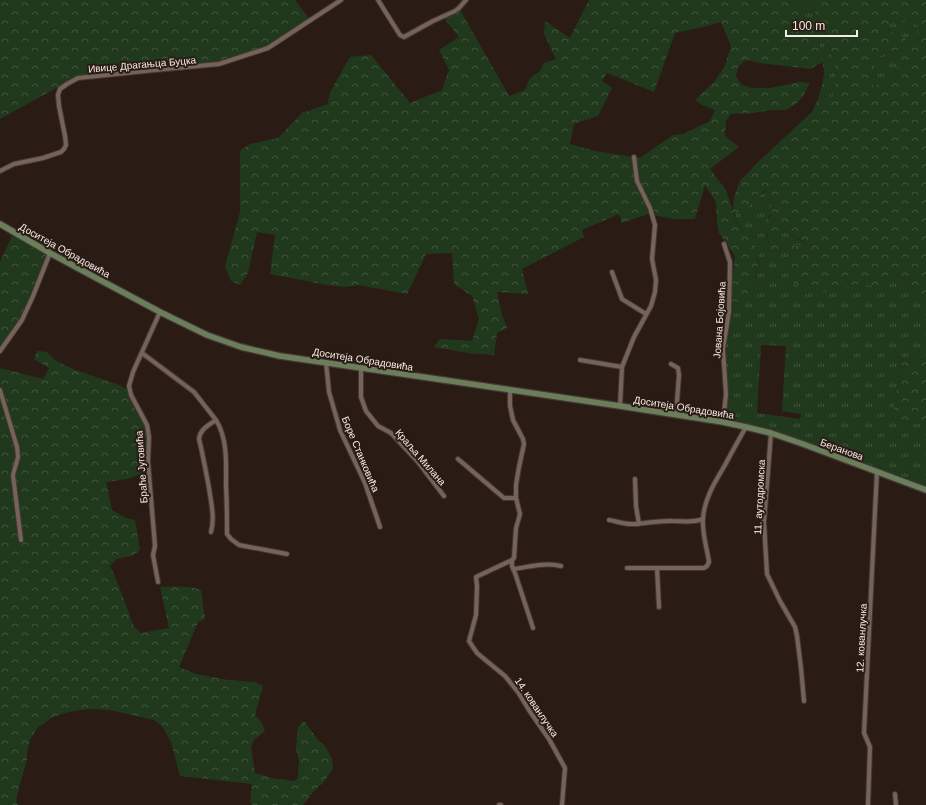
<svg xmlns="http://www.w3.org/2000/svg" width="926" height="805" font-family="Helvetica,sans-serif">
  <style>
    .grass { fill: url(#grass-tufts); fill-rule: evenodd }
    .forest { fill: url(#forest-crowns); fill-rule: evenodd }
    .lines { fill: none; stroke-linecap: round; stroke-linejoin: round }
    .minor-casing { stroke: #443834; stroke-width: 6 }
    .secondary-casing { stroke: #443834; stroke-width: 8 }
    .minor { stroke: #75635a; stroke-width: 4 }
    .secondary { stroke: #6b7e5b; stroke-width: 5.5 }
    .labels { text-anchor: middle; stroke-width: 4; stroke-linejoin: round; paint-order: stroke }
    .street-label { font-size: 10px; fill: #f5eae5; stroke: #2a1c14 }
  </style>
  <defs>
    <pattern id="grass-tufts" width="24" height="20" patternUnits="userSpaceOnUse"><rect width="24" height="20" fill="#20391d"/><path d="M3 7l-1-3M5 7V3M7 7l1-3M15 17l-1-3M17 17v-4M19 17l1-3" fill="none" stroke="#41563e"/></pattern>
    <pattern id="forest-crowns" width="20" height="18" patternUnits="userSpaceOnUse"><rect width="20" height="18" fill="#20391d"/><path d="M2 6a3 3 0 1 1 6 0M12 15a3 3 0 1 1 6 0" fill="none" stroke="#41563e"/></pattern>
  </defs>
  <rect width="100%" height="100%" fill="#2a1c14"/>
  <path class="grass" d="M799,0H809C820,26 840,58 835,88C835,92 833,96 832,99L825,96L818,99L822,85L824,74L823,62Z
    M908,20L918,25L925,39L897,71L898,81L889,79C881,84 879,87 869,84L877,59L883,54L903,49L899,34L887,30V25L892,22H900Z
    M772,187C771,196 769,205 773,214L768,216L767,234L770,253L782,238L780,232L782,228L806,244L801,246L795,245L789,253L792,261L790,272L817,292L837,289L845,286L856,284L867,285L895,274C904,280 912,286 919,294L926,296V360L903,357L892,419L926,425V490L803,444L723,422L726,394L723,349L730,294L749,292L756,275L759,262L757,249L742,232L737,221L734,212H739L763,193L767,188ZM761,345L786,346L782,411L801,414L800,419L757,413Z"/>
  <path class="forest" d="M0,0H295L310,20L268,48L222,63L78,78L60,86L0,119Z
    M589,0H799L820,47L823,62L810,69L760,63L746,60L743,62L738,67L736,76L742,85L752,88H770L800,82L810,83L803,96L797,103L786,110H772L753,113L731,114L726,121L725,136L739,147L710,169L726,190L733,211L734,197L740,181L759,161L812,112L818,99L825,96L832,99C833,95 835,91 835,87C839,56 821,27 809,0H926V296L919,294C912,286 904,280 895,274L891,276L886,288L856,284L830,291L817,292L806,291L799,288L793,281L790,272L792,261L789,253V246H801L806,243L782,228L780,232L782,238L780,252L775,254L770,253L766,223L767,218L773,214C769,205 771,196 772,187L767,188L745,210L739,212H733C736,219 738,226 743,232C746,237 755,243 757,249C763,264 751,288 744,300L733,302L730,294L735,256L719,233L717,222L716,202L705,185L695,219H674L648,214L622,223L619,214L582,230L584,237L522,269L528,294L497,292L502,315L507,328L497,333L494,355L468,353L434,347L440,339L472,341L479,319L472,296L454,284L452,253L426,254L407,294L359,285L345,287L327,285L270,274L275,235L257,232L248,273L240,285L231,281L225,267L240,212V151L250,144L278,138L302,113L328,104L330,92L350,57L371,55L410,103L442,90L449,70L439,50L459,37L443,17L459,8L509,96L525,90L530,78L540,71L544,63L556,59L544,34L545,21L570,38ZM908,20L918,25L917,38L919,40L923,39C903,50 895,57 898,81L889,79C881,84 879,87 869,84L877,59L883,54L903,49L906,44V39L899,34L887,30V25L892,22L900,23ZM721,22L731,46L725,66L714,82L695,100L702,105L715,110L710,121L683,134L673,135L640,158L595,151L570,144L574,124L598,116L612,88L602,81L607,73L654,92L675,33L703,27Z
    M14,232L50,253L22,320L0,350V262Z
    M37,351L47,352L55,360L73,369L119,385L130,391L149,437L148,462L141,474L127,479L106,482L112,510L126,518L135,520L140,550L132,556L116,559L110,566L118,584L134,627L141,633L169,628L160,587C174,587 188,585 201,590L205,619L198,622L179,667L196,674L228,680L255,682L263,686L255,715L261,722L265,731L254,740L251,747L255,773L272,778L294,781L298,778L299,761L296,748L298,727L304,721L318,740L325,746L332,759L333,768L324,782L314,791L303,805H252L250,802L252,784L180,776L171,742L162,726L154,720L110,710L90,709L69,712L53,717L38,727L30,740L27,753V760L19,787L16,802L19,805H0V368L43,379L49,368L34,359Z
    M903,357L926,360V425L892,419Z"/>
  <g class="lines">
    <g class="minor-casing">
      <path id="minor" d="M378,0L400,35L404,37L433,21L455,11L459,8L466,0
        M0,171L14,164L43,158L61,152L64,149L66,145L65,136L59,106L58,95L60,89L67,84L78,78L155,70L219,64L268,48L341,0
        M612,272L622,299L646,314
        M0,351L22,320L33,296L50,253
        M142,353L194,392L216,420C209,425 200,429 199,439C203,455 206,472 209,488C211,502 215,518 211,532
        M580,360L622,367
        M326,362L329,392L340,430L365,483L380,527
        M671,364L678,368L679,375L676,415
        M361,368V397L366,411L378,426L391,433L418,462L444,496
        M0,390L17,447L18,457L13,475L21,540
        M510,390V406L513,420L523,439L524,444L519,467L516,485V498L520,514L516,528L514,558L512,560L476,577L477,586L476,615L469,641L477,653L483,658L505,676L518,692L529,710L549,739L565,768L562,805
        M620,406L622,367L634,337L651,306L655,292L656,280L652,259L655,225L650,208L637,181L634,157
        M216,420C228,439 226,465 226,487C227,502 227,518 227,534L231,539L239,545L287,554
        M723,422L726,394L723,349L729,312L730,262L724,244
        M771,433L766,497L764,522L767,574L780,601L795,627L797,636L801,668L804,701
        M458,459L504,498H516
        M635,479L636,506L639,524
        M609,520C616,521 623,524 631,524C644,524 658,520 672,521C683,521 692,523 703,519
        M512,560V566L515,573L533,628
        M627,568H704L707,566L709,562C707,548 702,534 703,519C704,499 715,482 725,465C732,452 739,439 746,427
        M657,568L659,607
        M513,569C529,567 545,562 561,566
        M158,582L153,555L155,546L148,462L149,437L147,425L131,395L129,386L133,372L160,312
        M895,794L896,805
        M499,805H501
        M868,805L870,747L864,733L877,471"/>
    </g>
    <g class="secondary-casing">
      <path id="secondary" d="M0,224L50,253L87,273L160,312L207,335L241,347L280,356L620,406L723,422L746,427L771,433L803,444L926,490"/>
    </g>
    <use href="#minor" class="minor"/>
    <use href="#secondary" class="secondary"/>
  </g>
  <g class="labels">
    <g class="street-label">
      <text transform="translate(142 64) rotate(-5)" y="4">Ивице Драгањца Буцка</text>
      <text transform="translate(65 250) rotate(29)" y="4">Доситеја Обрадовића</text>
      <text transform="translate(719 320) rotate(-86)" y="4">Јована Бојовића</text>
      <text transform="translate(363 359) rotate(9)" y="4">Доситеја Обрадовића</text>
      <text transform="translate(684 407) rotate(9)" y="4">Доситеја Обрадовића</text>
      <text transform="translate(842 449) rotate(20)" y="4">Беранова</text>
      <text transform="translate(361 454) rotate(67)" y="4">Боре Станковића</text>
      <text transform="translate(421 457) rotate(49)" y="4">Краља Милана</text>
      <text transform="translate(141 467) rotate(-94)" y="4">Браће Југовића</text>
      <text transform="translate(759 497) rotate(-87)" y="4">11. аутодромска</text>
      <text transform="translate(861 638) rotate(-87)" y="4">12. кованлучка</text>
      <text transform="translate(537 707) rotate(56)" y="4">14. кованлучка</text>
    </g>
  </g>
  <path d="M786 30v6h71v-6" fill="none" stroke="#f5eae5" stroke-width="2"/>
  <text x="792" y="30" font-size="12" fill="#f5eae5" stroke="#2a1c14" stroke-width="3" paint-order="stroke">100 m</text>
</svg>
